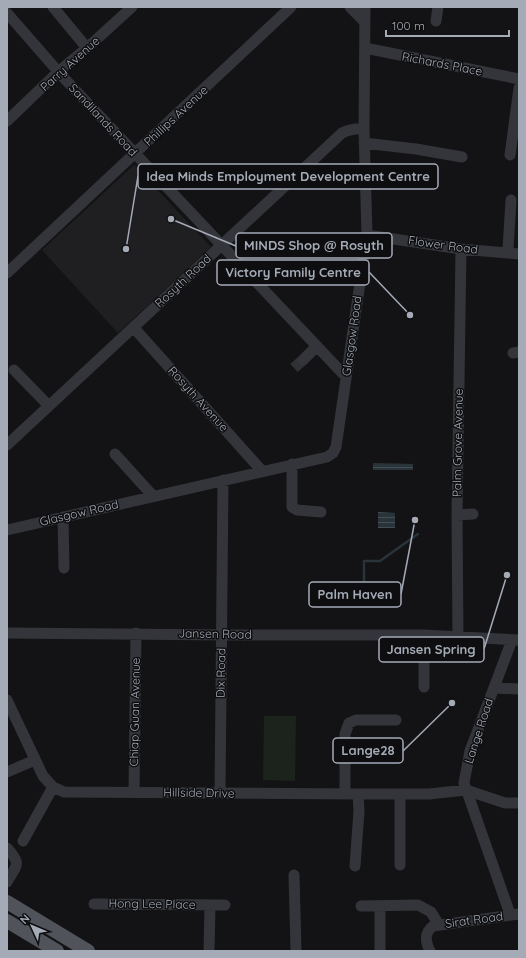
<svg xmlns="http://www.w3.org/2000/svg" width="526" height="958" font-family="Quicksand,sans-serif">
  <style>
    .built { fill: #1f1f22 }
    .grass { fill: #1b231c }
    .water { fill: url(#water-rules) }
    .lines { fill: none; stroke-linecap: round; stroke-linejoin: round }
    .stream { stroke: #29333a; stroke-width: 2.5 }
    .minor-tunnel { stroke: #303135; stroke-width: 11; stroke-dasharray: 11 5.5; stroke-linecap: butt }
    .minor { stroke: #34353a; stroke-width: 11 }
    .major { stroke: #50535a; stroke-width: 14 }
    .labels { text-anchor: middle; stroke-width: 3; stroke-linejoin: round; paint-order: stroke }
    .street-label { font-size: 12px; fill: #a4abb6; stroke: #0e0e10 }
    .leader { fill: none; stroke: #a4abb6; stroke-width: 1.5 }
    .callout-dot { fill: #a4abb6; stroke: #0e0e10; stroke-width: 1.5 }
    .callout { fill: #0e0e10; stroke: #a4abb6; stroke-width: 1.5 }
    .callout-label { font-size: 13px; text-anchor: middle; font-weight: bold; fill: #a4abb6 }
  </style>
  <defs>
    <pattern id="water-rules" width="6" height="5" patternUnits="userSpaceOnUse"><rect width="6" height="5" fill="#29333a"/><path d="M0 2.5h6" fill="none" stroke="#454e54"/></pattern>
  </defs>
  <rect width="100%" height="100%" fill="#131315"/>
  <path class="built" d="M134,165L211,247L118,333L42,250Z"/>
  <path class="grass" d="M264,716H296L295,781L263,780Z"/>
  <path class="water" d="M373,463L413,464V470H373Z
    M378,512L395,513V528H378Z"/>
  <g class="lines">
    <path class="stream" d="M364,589V561H380L418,534"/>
    <path class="minor-tunnel" d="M294,368L303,360"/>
    <path class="minor" d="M53,7L87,48
      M350,7L364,21
      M7,13L62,76L346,377
      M436,21L438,7
      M365,48L519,79
      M7,121L58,72L87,48L132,7
      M364,143L416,149L462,157
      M510,155L519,88
      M367,235L461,249L519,254
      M508,249L511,200
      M7,273L291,7
      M134,328L262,471
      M513,353L519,352
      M303,360L317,346
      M14,370L49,406
      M7,445L342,133C350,129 356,128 364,129
      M115,454L153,496
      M292,464V507L297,510L321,512
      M457,515L473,514
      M63,517L64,568
      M7,530L327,457L333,453L336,447L367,235L364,129L365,7
      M7,633L227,635H424L519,640
      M424,635V687
      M458,637L457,515L461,249
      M494,688L519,689
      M7,700L43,776L53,787L64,792L358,794H429L466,790L505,803H519
      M7,772L35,760
      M134,792L136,633
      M220,793L223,480
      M345,794V734L349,723L356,720H396
      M400,794V865
      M23,841L53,787
      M7,848C22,865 17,864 7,882
      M355,866L359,811L358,794
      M294,875L296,951
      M94,904L225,905
      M361,906L418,905L431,912L439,925
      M510,914L464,783L470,751L512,640
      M209,951L210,905
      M380,951V906
      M430,951C425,941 424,933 433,926L519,914"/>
    <path class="major" d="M7,902L88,951
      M7,921L57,951"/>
  </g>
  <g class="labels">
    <g class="street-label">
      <text transform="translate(70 64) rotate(-42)" y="4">Parry Avenue</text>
      <text transform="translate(442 64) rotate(11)" y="4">Richards Place</text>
      <text transform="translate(176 116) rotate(-43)" y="4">Phillips Avenue</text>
      <text transform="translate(103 120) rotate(47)" y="4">Sandilands Road</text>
      <text transform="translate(443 245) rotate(8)" y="4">Flower Road</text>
      <text transform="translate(183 281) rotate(-43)" y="4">Rosyth Road</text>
      <text transform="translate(352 336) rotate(-82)" y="4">Glasgow Road</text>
      <text transform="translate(198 399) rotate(48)" y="4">Rosyth Avenue</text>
      <text transform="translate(458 443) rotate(-89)" y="4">Palm Grove Avenue</text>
      <text transform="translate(79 513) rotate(-13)" y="4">Glasgow Road</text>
      <text transform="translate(215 634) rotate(1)" y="4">Jansen Road</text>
      <text transform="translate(221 673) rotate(-89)" y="4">Dix Road</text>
      <text transform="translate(135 712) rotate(-89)" y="4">Chiap Guan Avenue</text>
      <text transform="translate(479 731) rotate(-72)" y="4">Lange Road</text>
      <text transform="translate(199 793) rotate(1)" y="4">Hillside Drive</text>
      <text transform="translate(152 904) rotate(1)" y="4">Hong Lee Place</text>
      <text transform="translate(474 920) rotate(-8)" y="4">Sirat Road</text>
    </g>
  </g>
  <path class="leader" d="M126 249L138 176M171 219L236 246M410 315L369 272M415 520L401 594M507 575L484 649M452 703L403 751"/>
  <g class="callout-dot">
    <circle cx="126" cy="249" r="4"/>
    <circle cx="171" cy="219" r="4"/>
    <circle cx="410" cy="315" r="4"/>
    <circle cx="415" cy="520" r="4"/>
    <circle cx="507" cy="575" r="4"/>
    <circle cx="452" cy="703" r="4"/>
  </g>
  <g class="callout">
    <rect x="138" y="164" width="300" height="25" rx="4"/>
    <rect x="236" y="233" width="156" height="25" rx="4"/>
    <rect x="217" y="260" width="152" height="25" rx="4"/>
    <rect x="309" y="582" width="92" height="25" rx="4"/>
    <rect x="379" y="637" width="105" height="25" rx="4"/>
    <rect x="333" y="738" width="70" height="25" rx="4"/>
  </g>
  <g class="callout-label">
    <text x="288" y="181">Idea Minds Employment Development Centre</text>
    <text x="314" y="250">MINDS Shop @ Rosyth</text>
    <text x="293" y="277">Victory Family Centre</text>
    <text x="355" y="599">Palm Haven</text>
    <text x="431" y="654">Jansen Spring</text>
    <text x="368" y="755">Lange28</text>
  </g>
  <rect width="526" height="958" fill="none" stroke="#a4abb6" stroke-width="16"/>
  <g transform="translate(32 926) rotate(314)" stroke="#0e0e10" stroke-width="3" paint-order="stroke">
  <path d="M0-3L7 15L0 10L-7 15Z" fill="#a4abb6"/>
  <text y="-6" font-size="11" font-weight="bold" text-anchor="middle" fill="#a4abb6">N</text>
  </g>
  <path d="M386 30v6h123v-6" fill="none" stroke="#a4abb6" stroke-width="2"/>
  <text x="392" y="30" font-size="12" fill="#a4abb6" stroke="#0e0e10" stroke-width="3" paint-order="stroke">100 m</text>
</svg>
